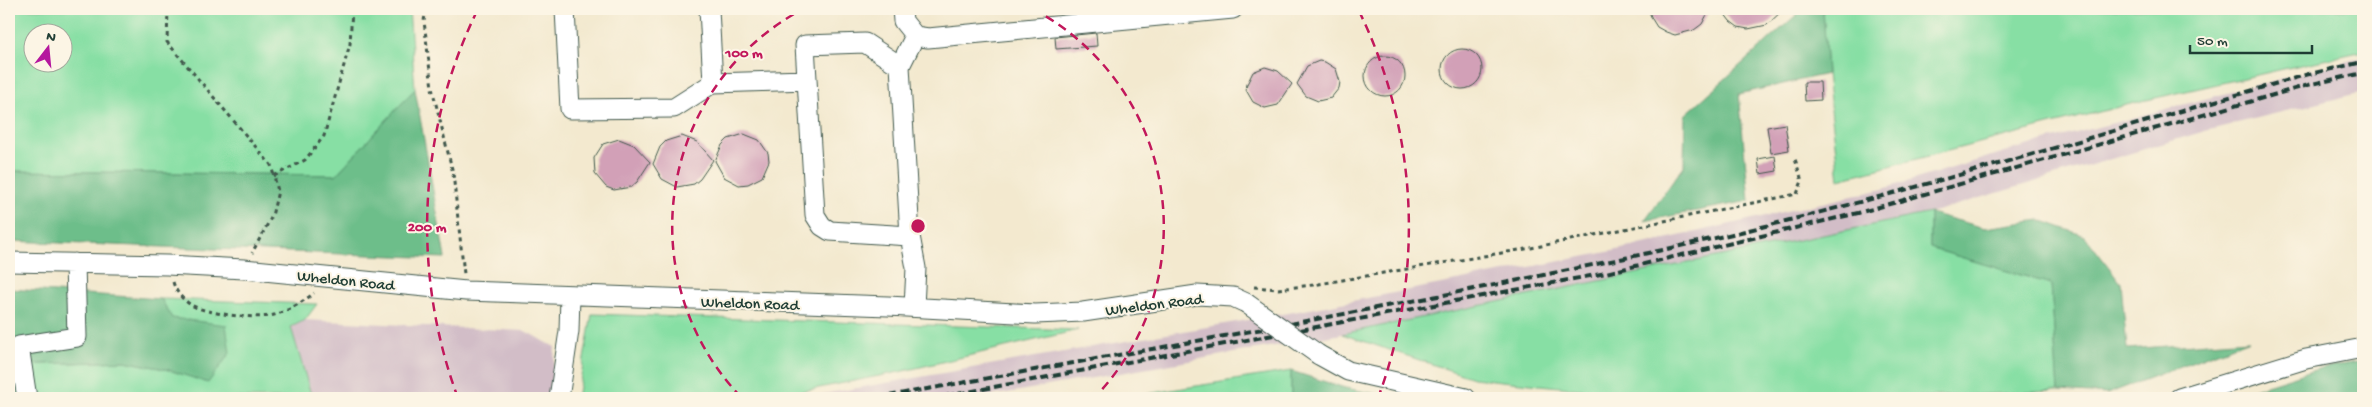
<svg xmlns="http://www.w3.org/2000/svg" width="2372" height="407" font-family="'Gochi Hand',sans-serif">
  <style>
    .industrial { fill: #d2bdc7 }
    .green { fill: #87dfa4; stroke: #538e6c; fill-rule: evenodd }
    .forest { fill: #6dbe8a; stroke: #467e5f }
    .building { fill: #d2a0b7 }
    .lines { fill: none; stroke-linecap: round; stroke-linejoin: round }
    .minor-casing { stroke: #3f574b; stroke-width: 21 }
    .path { stroke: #3f574b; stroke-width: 3; stroke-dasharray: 4 4; stroke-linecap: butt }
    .minor { stroke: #fff; stroke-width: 19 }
    .rail { stroke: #1f3d34; stroke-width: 4; stroke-dasharray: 8 4; stroke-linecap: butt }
    .minor-bridge-casing { stroke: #3f574b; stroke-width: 21; stroke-linecap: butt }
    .minor-bridge { stroke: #fff; stroke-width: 19 }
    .ring { fill: none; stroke: #c2185b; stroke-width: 2.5; stroke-dasharray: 9 6 }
    .labels { text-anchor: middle; stroke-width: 4; stroke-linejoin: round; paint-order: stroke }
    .street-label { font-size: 16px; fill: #1f3d34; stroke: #fcf5e5 }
    .centre { fill: #c2185b; stroke: #fcf5e5; stroke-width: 2.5 }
    .ring-label { font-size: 15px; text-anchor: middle; font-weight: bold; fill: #c2185b; stroke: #fcf5e5; stroke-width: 4; stroke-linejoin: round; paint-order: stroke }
  </style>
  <rect width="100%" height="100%" fill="#fcf5e5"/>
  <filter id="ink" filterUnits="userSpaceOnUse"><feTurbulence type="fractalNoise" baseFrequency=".02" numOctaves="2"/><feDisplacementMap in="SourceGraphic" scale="10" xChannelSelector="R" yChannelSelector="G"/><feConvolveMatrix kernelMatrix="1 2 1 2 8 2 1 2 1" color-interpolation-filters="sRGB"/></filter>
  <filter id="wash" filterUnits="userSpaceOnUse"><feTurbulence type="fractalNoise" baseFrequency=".0096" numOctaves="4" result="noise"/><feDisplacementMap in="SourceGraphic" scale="20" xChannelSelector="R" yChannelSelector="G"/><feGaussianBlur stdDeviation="1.12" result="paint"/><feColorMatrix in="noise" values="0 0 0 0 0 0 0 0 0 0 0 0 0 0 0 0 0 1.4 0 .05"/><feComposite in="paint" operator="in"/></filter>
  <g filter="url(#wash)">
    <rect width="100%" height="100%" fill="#f3e9cf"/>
    <path class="industrial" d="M2363,57V92L2205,131L1930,213L1342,334L979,398H800L1305,310L1613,251L1883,189L2015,149Z
      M9,312L152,322L291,327L305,320L525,331L555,347L551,398H9Z"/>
    <path class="green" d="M9,9H409L415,89L336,175L9,171ZM32,32H62V62H32Z
      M1823,9H2363V51L2142,101L1839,179L1827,74Z
      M1930,213V248L2051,284L2058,391L1898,398H1665L1473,378L1342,334Z
      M161,299L317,304L305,320L291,327L312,398H9V369L14,365L125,361L169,370L208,382Z
      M592,314L1078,330L899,372L768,398H577Z
      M1291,371V398H1121Z"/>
    <path class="forest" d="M1803,9H1823L1827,74L1739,94L1749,201L1644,221L1684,166L1685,115Z
      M415,89L445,258L9,241V171L336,175Z
      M1930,213L1985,228L2040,220L2085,236L2121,283L2127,349L2249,340L2107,394L2058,391L2051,284L1930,248Z
      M9,289L161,299L172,318L226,325L230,353L208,383L169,370L125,361L14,365L9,369Z
      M2363,361V398H2225L2321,368Z
      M1291,371L1345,388L1398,398H1291Z"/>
    <g id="blocks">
      <path class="building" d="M1648,9H1710L1702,24L1694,30L1675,35L1666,32L1657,27L1652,19Z
        M1721,9H1784L1767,25L1748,29L1738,27L1730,21Z
        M1096,33L1097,46L1056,49L1055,37Z
        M1442 69a20 20 0 1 1 40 0a20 20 0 1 1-40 0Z
        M1365 76a20 20 0 1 1 40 0a20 20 0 1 1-40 0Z
        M1319,61L1325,62L1336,69L1340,82L1339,88L1331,98L1318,101L1306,96L1297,84L1307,66Z
        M1265,67L1278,71L1292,84L1278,105L1265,108L1253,102L1246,90L1247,84L1253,72Z
        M1804,82H1820L1821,100L1805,101Z
        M1785,124L1789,150L1771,153L1767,127Z
        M744,134L759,140L768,153L769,161L762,177L748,184L739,185L724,177L715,161L722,145L728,139Z
        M682,136L697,142L713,160L700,179L694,184L677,187L662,179L653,164L660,147L666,141Z
        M619,139L634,145L650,162L637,182L631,187L614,190L606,187L595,174L594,158L603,144Z
        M1775,156L1777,171L1760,174L1758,159Z"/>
    </g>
  </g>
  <g filter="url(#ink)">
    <use href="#blocks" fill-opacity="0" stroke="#3f574b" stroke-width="1"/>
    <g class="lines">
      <g class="minor-casing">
        <path id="minor" d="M565,9L570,109L674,108L713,83
          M709,9L713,83L807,80
          M902,9L903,21L915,36
          M900,66L865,43L805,45L815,215L822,226L830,231L910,236
          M9,262L167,265L244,269L466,291L888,306L1035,314L1083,312L1197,295L1233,297L1246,303
          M914,307L916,268L910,236L900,66L915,36L928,38L1233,9
          M1319,355L1348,371L1466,398
          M27,398L19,346L77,337L75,263
          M559,398L569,331L570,296
          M2179,398L2306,359L2363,348"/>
      </g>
      <path class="path" d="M168,9L167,42L271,165L278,191L272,216L252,253
        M426,9L424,21L432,88L453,173L464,274
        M274,176L305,160L324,136L350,44L352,9
        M173,282C176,292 182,299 191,305C207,314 257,320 274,315C288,311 303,302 314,293
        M1254,287L1278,289L1313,285L1531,248L1797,194L1802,181L1795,159"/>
      <use href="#minor" class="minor"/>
      <path class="rail" d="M877,398C1127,353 1377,311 1625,258C1855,210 2083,139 2309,74L2363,62
        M935,398L1606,273L1858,213L2312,84L2363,73"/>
      <g class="minor-bridge-casing">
        <path id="minor-bridge" d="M1246,303L1319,355"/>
      </g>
      <use href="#minor-bridge" class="minor-bridge"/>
    </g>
  </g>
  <g class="ring">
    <path d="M741 397A246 246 0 0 1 803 9M1033 9A246 246 0 0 1 1095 397"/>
    <path d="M458 398A491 491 0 0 1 477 11M1359 11A491 491 0 0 1 1378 398"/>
  </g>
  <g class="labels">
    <g class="street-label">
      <text transform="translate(346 279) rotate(6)" y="6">Wheldon Road</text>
      <text transform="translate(750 302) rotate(2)" y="6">Wheldon Road</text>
      <text transform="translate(1154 303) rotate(-7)" y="6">Wheldon Road</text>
    </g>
  </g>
  <circle cx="918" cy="226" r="8" class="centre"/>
  <g class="ring-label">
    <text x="744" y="57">100 m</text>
    <text x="427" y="231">200 m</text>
  </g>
  <rect width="2372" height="407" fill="none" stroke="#fcf5e5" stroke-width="30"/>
  <g transform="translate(48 48) rotate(16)"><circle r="24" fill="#fcf5e5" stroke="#a4ab9e"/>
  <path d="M0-4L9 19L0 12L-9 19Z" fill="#b5179e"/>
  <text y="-8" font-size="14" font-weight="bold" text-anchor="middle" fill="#1f3d34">N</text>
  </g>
  <path d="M2190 45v8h122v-8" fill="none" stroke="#1f3d34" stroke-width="2.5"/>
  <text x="2197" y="45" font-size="15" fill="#1f3d34" stroke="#fcf5e5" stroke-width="4" paint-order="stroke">50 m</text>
</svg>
